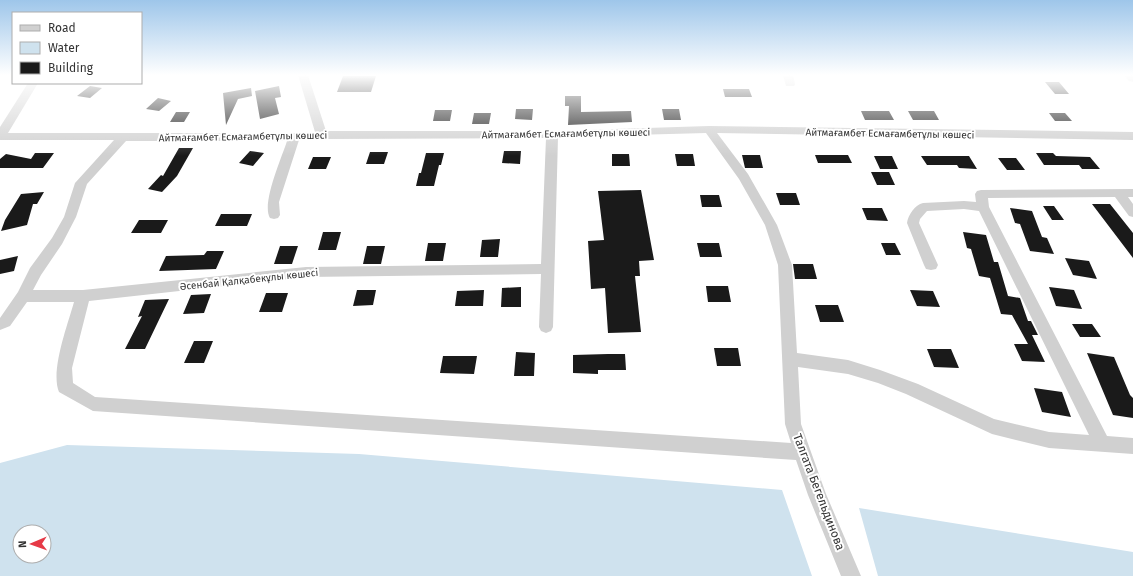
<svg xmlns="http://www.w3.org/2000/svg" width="1133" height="576" font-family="'Fira Sans',sans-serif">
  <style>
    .water { fill: #cfe2ee; fill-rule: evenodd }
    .building { fill: #1a1a1a }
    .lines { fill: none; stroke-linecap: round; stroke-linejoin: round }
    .minor { fill: #d0d0d0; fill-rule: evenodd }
    .labels { text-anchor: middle; stroke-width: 4; stroke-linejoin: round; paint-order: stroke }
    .street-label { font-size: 10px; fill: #333; stroke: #fff }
    .near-street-label { font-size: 12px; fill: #333; stroke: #fff }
  </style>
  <rect width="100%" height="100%" fill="#fff"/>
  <path class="water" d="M67,445L359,454L782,490L812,576H0V463ZM20,532H44V556H20Z
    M859,508L1133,552V576H878Z"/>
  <path class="building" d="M343,76H376L371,92H337Z
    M1045,82H1059L1069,94H1055Z
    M90,86L102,88L90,98L77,96Z
    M279,86L281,97L275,98L279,114L260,119L255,91Z
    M251,88L252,96L238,99L226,125L223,93Z
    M723,89H749L752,97H725Z
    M565,96H581V112L631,111L632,122L568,125L569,106H565Z
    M158,98L171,101L159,111L146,109Z
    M516,109H533L532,120L515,119Z
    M662,109H679L681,120H664Z
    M435,110H452L450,121H433Z
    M861,111H889L894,120H865Z
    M908,111H934L939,120H913Z
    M176,112H190L184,122H170Z
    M474,113H491L489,124H472Z
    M1049,113H1065L1072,121H1055Z
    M179,148H193L177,176L162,192L148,189L161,175L163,176Z
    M250,151L264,153L253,166L239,163Z
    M504,151H521L520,164L502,163Z
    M370,152H388L384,164H366Z
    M35,153H54L43,168H0V159L6,154L31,159Z
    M426,153H444L441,165H439L434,186H416L419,173H421Z
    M1036,153H1053L1056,156L1090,157L1100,169H1082L1079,165H1044Z
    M612,154H629L630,166H612Z
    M675,154H693L695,166H677Z
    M742,155H760L763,168H745Z
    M815,155H848L852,163H818Z
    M874,156H892L898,169H880Z
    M921,156H969L977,169L959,168L957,165H927Z
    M313,157H331L326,169H308Z
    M998,158H1016L1025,170H1007Z
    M871,172H889L895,185H877Z
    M641,190L654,260L639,261L640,276H635L641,332L608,333L605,288L591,289L588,241L604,240L598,191Z
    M44,192L37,204H33L27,225L1,231L5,220L21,194Z
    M776,193H796L800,205H780Z
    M700,195H719L722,207H702Z
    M1092,204H1110L1133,233V258Z
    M1043,206H1054L1064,220H1052Z
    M862,208H882L888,221L867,220Z
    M1010,208L1032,211L1042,237L1047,238L1054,254L1030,251L1020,224L1015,223Z
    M221,214H252L247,226H215Z
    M139,220H168L161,233H131Z
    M323,232H341L336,250H318Z
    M963,232L986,235L994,262H998L1008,296L1020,298L1028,321H1031L1038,335H1032L1045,362L1022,361L1014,344H1028L1012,315L1001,314L990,278L979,276L971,249L967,248Z
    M500,239L498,257H480L482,240Z
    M428,243H446L443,261H425Z
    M697,243H719L722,257H700Z
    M881,243H895L901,255H886Z
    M280,246H298L292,264H274Z
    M367,246H385L381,264H363Z
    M207,251H224L216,269L159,271L166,256L204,255Z
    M18,256L14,271L0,274V260Z
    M1065,258L1089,261L1097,279L1073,275Z
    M793,264H813L817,279H795Z
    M706,286H728L731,302H708Z
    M521,287V307H501L502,288Z
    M1049,287L1074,290L1082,309L1056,306Z
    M357,290H376L373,305L353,306Z
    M484,290L483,306H455L457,291Z
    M910,290L933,291L940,307L917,306Z
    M266,293H288L282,312H259Z
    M211,294L204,313L183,314L191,295Z
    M169,299L145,349H125L142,316L138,317L145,300Z
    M815,305H838L844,322H820Z
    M1072,324H1092L1101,337H1080Z
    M194,341H213L204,363H184Z
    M714,348H738L741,366H717Z
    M927,349H951L959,368L934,367Z
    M516,352L535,353L534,376H514Z
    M1087,353L1114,357L1130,395L1133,398V418L1113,415Z
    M608,354H625L626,370H598V374L573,373V355Z
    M443,356H477L474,374L440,373Z
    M1034,388L1062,392L1071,417L1042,412Z"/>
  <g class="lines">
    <path class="minor" d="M298,75H308L326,131H552L709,126L1133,132V140L717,133L748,174L777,225L792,265L797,353L848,360L880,370L918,384L994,419L1049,432L1089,435L979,211L964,209L927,211L920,219L919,223L938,265L936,269L931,270L926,269L924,265L907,223C908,215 915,205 923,203L964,201L976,202L975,194L977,191L981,190L1133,189V197H1128L1133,204V217L1129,216L1115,197L988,198L989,207L1107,436L1133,438V454L1049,448L992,434L906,394L878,383L848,374L798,367L801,424L826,494L861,576H841L808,495L796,460L93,411L59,392C50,371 68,324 74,302H27L10,326L0,330V318L18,292L30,268L52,238L64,217L75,183L114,140H0V127L28,83H38L8,133H294L315,132ZM706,133L739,179L765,225L778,265L785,424L791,443L95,397L73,383L72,368L89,301L306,277L541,274L539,327L541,331L546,333L551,331L553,327L558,137ZM546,138L541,264L306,267L83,290H33L41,275L62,244L76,217L87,184L126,141H287C282,157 261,204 270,218L274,219L278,218L280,215L279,202L299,140L321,139Z
      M783,75H793L795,84L794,86H786Z
      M1124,75H1133V82L1129,81Z"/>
  </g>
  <linearGradient id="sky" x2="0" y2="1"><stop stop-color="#9ec6ea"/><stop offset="0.48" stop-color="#fff"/><stop offset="1" stop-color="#fff" stop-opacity="0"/></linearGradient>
  <rect width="1133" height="156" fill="url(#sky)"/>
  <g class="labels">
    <g class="street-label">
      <text transform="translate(566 133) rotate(-1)" y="4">Айтмағамбет Есмағамбетұлы көшесі</text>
      <text transform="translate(890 133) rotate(1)" y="4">Айтмағамбет Есмағамбетұлы көшесі</text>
      <text transform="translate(243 136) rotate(-1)" y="4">Айтмағамбет Есмағамбетұлы көшесі</text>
      <text transform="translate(249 279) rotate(-6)" y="4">Әсенбай Қалқабекұлы көшесі</text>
    </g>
    <g class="near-street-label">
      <text transform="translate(819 492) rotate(69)" y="4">Талгата Бегельдинова</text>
    </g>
  </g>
  <rect x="12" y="12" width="130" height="72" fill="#ffffff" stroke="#adadad"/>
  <rect x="20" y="25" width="20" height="6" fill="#d0d0d0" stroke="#adadad"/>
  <text x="48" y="32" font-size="12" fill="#333333">Road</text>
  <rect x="20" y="42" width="20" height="12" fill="#cfe2ee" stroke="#adadad"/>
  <text x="48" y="52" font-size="12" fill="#333333">Water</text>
  <rect x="20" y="62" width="20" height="12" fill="#1a1a1a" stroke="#adadad"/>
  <text x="48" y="72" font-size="12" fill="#333333">Building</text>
  <g transform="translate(32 544) rotate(268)"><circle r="19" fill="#ffffff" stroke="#adadad"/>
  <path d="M0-3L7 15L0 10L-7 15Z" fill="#e63946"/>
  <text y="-6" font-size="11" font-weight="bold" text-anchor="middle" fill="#333333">N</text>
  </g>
</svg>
